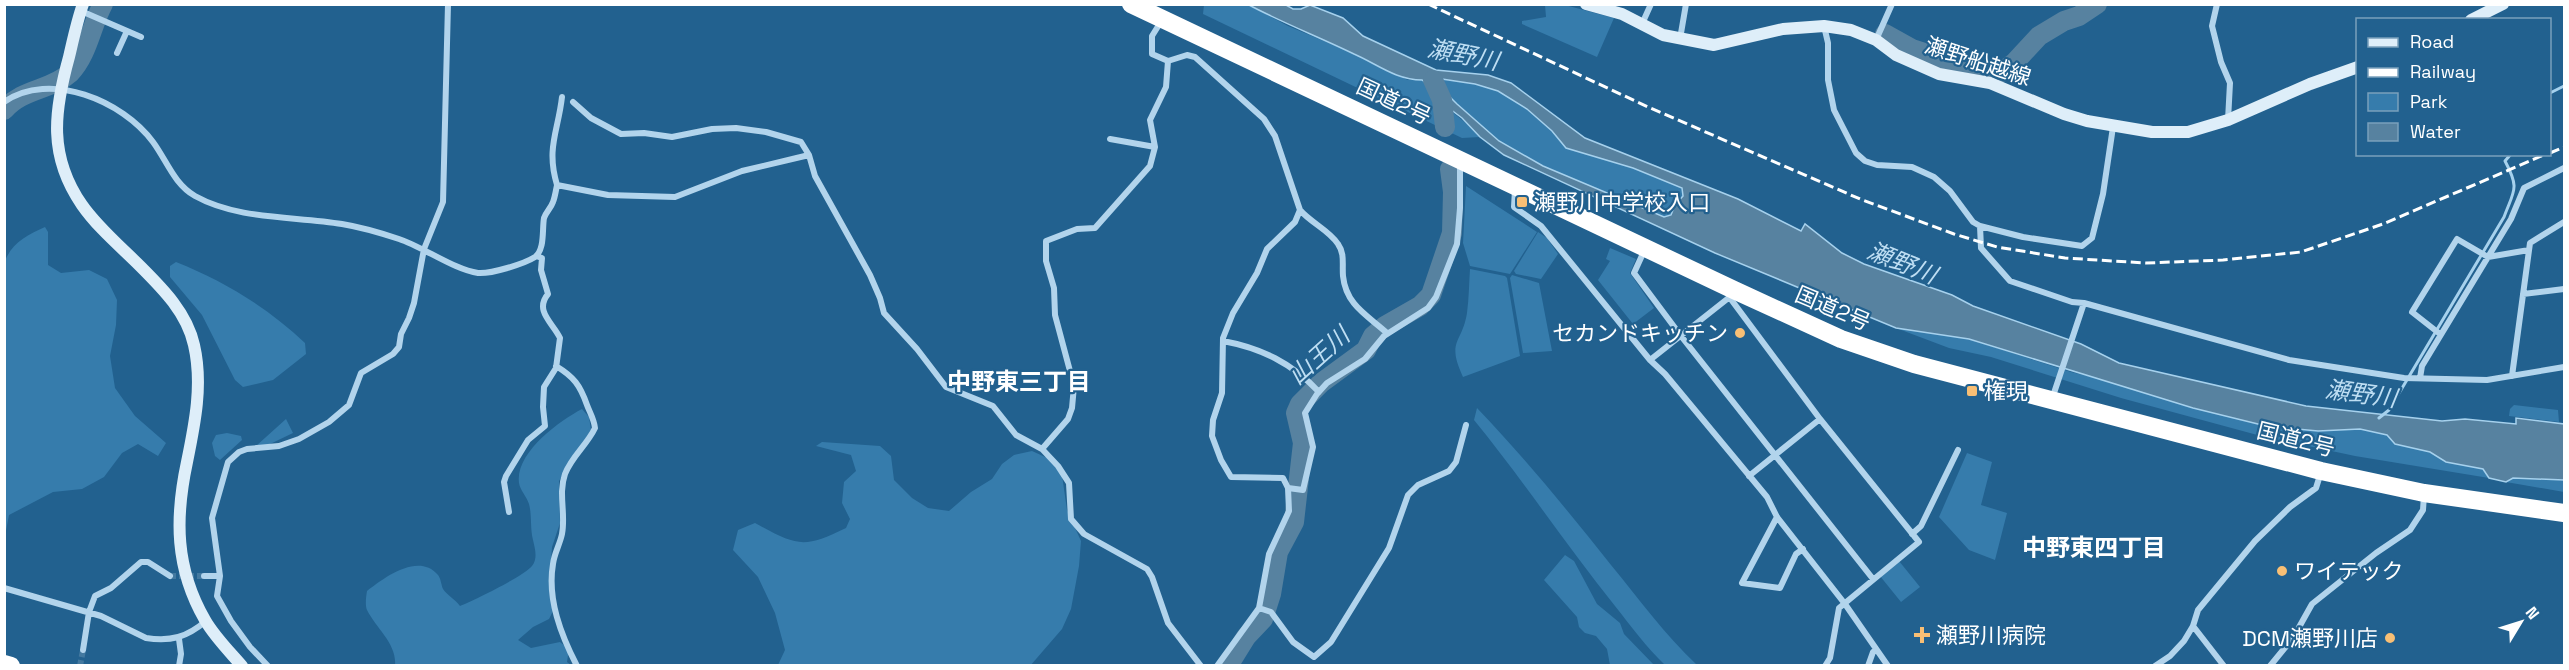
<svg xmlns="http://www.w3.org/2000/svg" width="2569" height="670" font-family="'Space Grotesk','Noto Sans JP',sans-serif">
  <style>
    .green { fill: #367cac }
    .water { fill: #5782a0; stroke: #a6d1ed; stroke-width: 1.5; fill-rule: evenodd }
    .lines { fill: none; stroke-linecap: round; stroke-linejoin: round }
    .stream { stroke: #a6d1ed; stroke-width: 3 }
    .river { stroke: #5782a0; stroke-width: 20 }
    .street-tunnel { stroke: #4379a0; stroke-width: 6; stroke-dasharray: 6 3; stroke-linecap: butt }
    .street { stroke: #b2d4ec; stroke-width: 6 }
    .secondary { stroke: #deeef9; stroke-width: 12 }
    .highway { stroke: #fff; stroke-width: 18 }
    .rail { stroke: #fff; stroke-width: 3; stroke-dasharray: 10 4.5; stroke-linecap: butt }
    .poi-dot { fill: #f8bf75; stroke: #22618f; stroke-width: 2 }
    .labels { text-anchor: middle; stroke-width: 4.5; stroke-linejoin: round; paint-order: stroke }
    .street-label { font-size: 22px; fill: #fff; stroke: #22618f }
    .poi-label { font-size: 22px; fill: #fff; stroke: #22618f; text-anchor: start }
    .water-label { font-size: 24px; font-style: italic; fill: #bedef3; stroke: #22618f }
    .neighbourhood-label { font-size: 24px; font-weight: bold; fill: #fff; stroke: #22618f }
  </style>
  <rect width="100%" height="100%" fill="#22618f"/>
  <path class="green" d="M1204,5H1249L1288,26L1355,54L1382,69L1408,80H1422C1429,86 1433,96 1440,102C1454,114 1468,123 1480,137L1462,138L1203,14Z
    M1545,5H1565L1614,18L1597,57L1522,24V21L1546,17Z
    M1435,77L1475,84L1498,91L1528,109L1552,131L1566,148L1633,168L1683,188V196L1675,205L1671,215L1664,217L1543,166L1499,141L1457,104L1438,85Z
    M1466,186L1537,232L1510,274L1470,266L1463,243Z
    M45,227L48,232V265L61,273L89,270L107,279L117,300L116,325L110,356L115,388L135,416L166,443L158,456L138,444L122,453L104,477L82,489L53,492L9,515L5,536V261C12,243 27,235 45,227Z
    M1538,232L1547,238L1558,254L1541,279L1516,274L1514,271Z
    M1610,248L1636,259L1630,273L1654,308L1633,324L1598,280L1610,261L1606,259Z
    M176,262C224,281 268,308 305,343L306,354L273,380L243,387L235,380L202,315L170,277V266Z
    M1470,269L1505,276L1507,278L1520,356L1463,377C1446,340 1462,344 1467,313C1469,298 1469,283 1470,269Z
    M1512,275L1539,283L1552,351L1523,353L1510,278Z
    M1896,328L1969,339L2071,372L2318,431L2360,429L2387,435L2395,444L2430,452L2446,462L2483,469L2489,478L2355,456L2261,436L2121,398L1991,357L1949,348Z
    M2514,405L2558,410L2559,422L2509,416L2510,409Z
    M1477,408C1525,458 1568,511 1611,565C1639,599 1665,635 1697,665H1665C1646,647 1631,626 1615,606C1566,545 1523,480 1474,420Z
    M582,409L589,417L591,430L559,481L560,523L552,547L550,574L556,605L549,619L533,627L518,640L531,648L560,642L569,649L567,662L571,665H395C397,644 376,628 367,610C365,605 366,597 367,591C384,578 418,552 438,575C441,579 441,584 443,589C447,595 455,599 460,606C473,601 524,576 532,566C538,558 535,549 533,540C530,528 532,515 529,504C527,497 520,490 519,483C515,453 559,421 582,409Z
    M286,419L293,433L268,445L256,446Z
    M227,433L241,436L242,440L220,460L215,456L212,443L216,435Z
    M822,442L880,446L891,456L894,480L912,498L928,508L949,511L971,492L992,479L1002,464L1014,455L1032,451L1054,461L1062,475L1067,510L1081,541L1079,566L1071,609L1062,629L1030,666L778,665L785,650L775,613L758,577L733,550L738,530L755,523C797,546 803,549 846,528L850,519L842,503L844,482L856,471L851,455L816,446Z
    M1967,453L1992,462L1981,505L2007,513L1995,560L1969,550L1939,517Z
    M2513,478L2564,480V492L2506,482Z
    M1565,555L1574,561L1597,604L1620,623L1624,634L1654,665H1610L1607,649L1596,636L1585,633L1579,627L1577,617L1544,580Z
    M1899,561L1920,587L1901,602L1880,576Z"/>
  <path class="water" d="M1249,5H1286L1293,9H1301L1310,5L1343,18L1363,36L1436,70L1488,75L1511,83L1585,138L1738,199L1801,231L1805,224L1842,253L1864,264L1952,295L1973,306L2081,344L2119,363L2306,406L2442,421L2465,419L2516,424V418L2564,424V480L2513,478L2506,482L2489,478L2483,469L2446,462L2430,452L2395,444L2387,435L2360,429L2318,431L2266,426L2193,408L1969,339L1896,328L1715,253L1504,155L1480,137L1462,118L1438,100L1431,87L1422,80C1396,80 1377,64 1354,54C1319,37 1283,23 1249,5ZM1435,78L1475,84L1498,91L1527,109L1552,131L1566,148L1633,168L1682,188L1683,196L1675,205L1671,215L1664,217L1543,166L1499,141L1457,104L1438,85Z"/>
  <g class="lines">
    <path class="stream" d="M2550,93L2564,86
      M2379,418L2389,410L2504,217C2514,190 2520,189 2505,161L2511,154"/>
    <path class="river" d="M1885,34L1912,49L1934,56L1956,71L1972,73L1988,70L2000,73L2014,63L2039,36L2064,21L2079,16L2097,4
      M1433,80L1442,100L1445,127
      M4,110C23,88 50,91 70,73C88,54 91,26 103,4
      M1228,666L1246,637L1263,619L1271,594L1278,552L1294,522L1303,443L1296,413L1300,404L1321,383L1366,350L1373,336L1385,326L1420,306L1431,295L1452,233L1453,192L1450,169"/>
    <path class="street-tunnel" d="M170,576H204
      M80,666L83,650"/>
    <path class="street" d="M2217,4L2212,26L2221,62L2230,83L2228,120
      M81,11L141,37
      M1162,20L1152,36V54L1168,61L1187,55L1195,57L1264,119L1275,136L1300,210L1295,222L1267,249L1257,273L1233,313L1223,338L1222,393L1213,420L1212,436L1221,460L1231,477L1283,478L1288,488L1303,490L1313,447L1305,413L1317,394L1327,383L1365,359L1384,336L1428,308L1436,297L1457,244L1460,208V163
      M1642,24L1651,4
      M1824,26L1828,43V80L1834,110L1856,153L1865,161L1877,165L1912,167L1934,177L1950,191L1973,222L1980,226L2023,237L2082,246L2092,238L2103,194L2113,127
      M1680,39L1686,4
      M1876,40L1892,4
      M117,53L127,31
      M4,102C50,70 123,101 153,142C167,161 174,184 195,196C238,220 294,216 342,224C360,227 381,233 399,239C423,247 455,270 478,273C491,274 524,264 535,257C545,250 542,229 544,218C546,212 551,208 553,202C555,197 556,190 557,185L608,195L675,197L742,171L809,155L815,176L870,275L880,298L884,313L917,349L946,387L993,406L1016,435L1042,449L1058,466L1069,483L1071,519L1084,534L1147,569L1152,577L1168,623L1201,666
      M573,102L591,118L621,134L644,133L672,137L712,129L736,128L766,132L801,142L809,155
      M1110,139L1155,147
      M557,185C546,148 558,132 562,97
      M1515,190L1514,207L1541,226L1650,360L1665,374L1767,497L1777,517L1845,604L1888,666
      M1300,210C1311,223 1329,230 1338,244C1345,254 1342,264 1343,276C1346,305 1367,315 1387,333
      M1980,226L1981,248L2010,281L2072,302L2084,303L2289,360L2404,378L2487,380L2564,367
      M1645,249L1634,273L1681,336L1873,579
      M2523,294L2564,289
      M1730,298L1820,419L1919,542L1839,608L1830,658L1825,666
      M2440,334L2412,312L2457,239L2488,257L2529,250
      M1223,341C1261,348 1292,363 1319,392
      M1650,360L1731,296
      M556,366C574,377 580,385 587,405C590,413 594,419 595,428C587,445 572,456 565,474C558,494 566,514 562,534C560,544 554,554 553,564C547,599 561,635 577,666
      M2512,376L2530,243L2564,222
      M2420,378L2422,366L2511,219L2524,188L2564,168
      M2052,399L2084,303
      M1042,449L1068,419L1072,408L1074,386L1055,315L1054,288L1046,261V241L1077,229L1095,228L1150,166L1155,147L1150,120L1166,87L1168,61
      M1749,476L1820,419
      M509,512L504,482L506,476L528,440L545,426L543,407L544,387L556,368L560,338C553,323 534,311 548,294L541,270L542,258L536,256
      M1777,517L1742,583L1780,588L1796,554L1803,549
      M1912,534L1921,526L1958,450
      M204,576H220
      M4,588L101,616L146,638C171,642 187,637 206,621
      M1259,608L1271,612L1293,642L1314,657L1331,642L1389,548L1408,495L1418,485L1449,471L1456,462L1466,425
      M2193,626L2224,666
      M83,650L89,612L95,596L111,588L141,562H148L170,576
      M179,666L181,654L179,639
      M268,666L250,647L231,621L217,596L220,576L212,518L228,462L239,452L247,449L279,446L299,439L329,422L349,405L361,373L393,354L399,347L401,334L409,318L414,303L424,249L443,202L448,4
      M1217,666L1259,608L1269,554L1289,511L1288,488
      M1868,666L1873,652L1876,650
      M2155,666L2170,656L2184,641L2193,626L2198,610L2255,541L2290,507L2316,488L2321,472
      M2270,666L2293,638L2312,604L2376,553L2410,530L2423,510L2424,495"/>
    <path class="secondary" d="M83,4C77,21 73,40 69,57C54,111 48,156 82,205C98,228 121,247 141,267C163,289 187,313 194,345C203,384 195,423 187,462C175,518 175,568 205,620C214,636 229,651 242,666
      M1586,4L1622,14L1663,35L1714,45L1783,29L1824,26L1851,30L1876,40L1896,55L1939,74L1990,83L2064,114L2087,121L2152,132H2188L2228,120L2310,84L2358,67
      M2471,20L2503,4"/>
    <path class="highway" d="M1131,4L1734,290L1841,339L1914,364L2321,471L2424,493L2564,513
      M4,664L11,666"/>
    <path class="rail" d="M1428,4L1648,107L1860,199L1954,234L1997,247L2065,258L2146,263L2223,260L2301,252L2383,224L2546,154
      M2550,153L2564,147"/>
  </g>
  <g class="poi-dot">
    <rect x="1516" y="196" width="12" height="12" rx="3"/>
    <circle cx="1740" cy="333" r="6"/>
    <rect x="1966" y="385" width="12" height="12" rx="3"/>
    <circle cx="2282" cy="571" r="6"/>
    <path d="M1919 626h6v6h6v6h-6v6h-6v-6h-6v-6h6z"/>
    <circle cx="2390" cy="638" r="6"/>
  </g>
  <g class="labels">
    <g class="street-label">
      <text transform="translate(1978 61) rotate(18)" y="8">瀬野船越線</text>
      <text transform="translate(1394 101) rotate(25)" y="8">国道2号</text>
      <text transform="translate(1833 308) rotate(23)" y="8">国道2号</text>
      <text transform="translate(2296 439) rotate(14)" y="8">国道2号</text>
    </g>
    <g class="poi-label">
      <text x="1534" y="210">瀬野川中学校入口</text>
      <text x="1728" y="341" text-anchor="end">セカンドキッチン</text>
      <text x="1984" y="399">権現</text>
      <text x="2294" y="579">ワイテック</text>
      <text x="1936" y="643">瀬野川病院</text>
      <text x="2378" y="646" text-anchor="end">DCM瀬野川店</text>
    </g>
    <g class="water-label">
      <text transform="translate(1463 55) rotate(11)" y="8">瀬野川</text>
      <text transform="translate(1902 263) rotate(22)" y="8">瀬野川</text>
      <text transform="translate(1319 356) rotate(-42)" y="8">山王川</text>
      <text transform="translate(2361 394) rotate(8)" y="8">瀬野川</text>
    </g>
    <g class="neighbourhood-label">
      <text x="1019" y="390">中野東三丁目</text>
      <text x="2094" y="556">中野東四丁目</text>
    </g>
  </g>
  <rect width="2569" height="670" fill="none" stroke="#ffffff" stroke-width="12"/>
  <rect x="2356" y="18" width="195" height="138" fill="#22618f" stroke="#7aa0bc" stroke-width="1.5"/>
  <rect x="2368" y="38" width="30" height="9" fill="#deeef9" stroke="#7aa0bc" stroke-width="1.5"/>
  <text x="2410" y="48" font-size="18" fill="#ffffff">Road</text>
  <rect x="2368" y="68" width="30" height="9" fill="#ffffff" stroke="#7aa0bc" stroke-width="1.5"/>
  <text x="2410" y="78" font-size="18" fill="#ffffff">Railway</text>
  <rect x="2368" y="93" width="30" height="18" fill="#367cac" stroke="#7aa0bc" stroke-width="1.5"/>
  <text x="2410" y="108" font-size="18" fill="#ffffff">Park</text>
  <rect x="2368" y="123" width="30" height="18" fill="#5782a0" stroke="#7aa0bc" stroke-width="1.5"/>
  <text x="2410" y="138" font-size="18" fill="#ffffff">Water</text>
  <g transform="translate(2521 622) rotate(52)" stroke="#22618f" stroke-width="4.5" paint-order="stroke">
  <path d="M0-4.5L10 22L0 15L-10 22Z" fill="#ffffff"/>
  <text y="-9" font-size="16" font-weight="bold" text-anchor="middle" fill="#ffffff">N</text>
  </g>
</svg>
